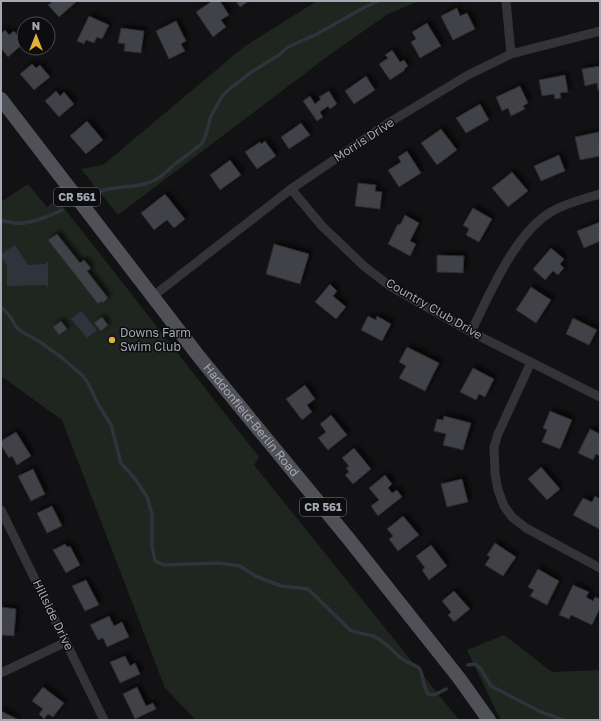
<svg xmlns="http://www.w3.org/2000/svg" width="601" height="721" font-family="'Golos Text',sans-serif">
  <style>
    .green { fill: #1f2620 }
    .water { fill: #2d343b }
    .lines { fill: none; stroke-linecap: round; stroke-linejoin: round }
    .stream { stroke: #2d343b; stroke-width: 3.5 }
    .building { fill: #414247; stroke: #2d2c30; filter: url(#shadow) }
    .minor { stroke: #343438; stroke-width: 9 }
    .primary { stroke: #505157; stroke-width: 14 }
    .poi-dot { fill: #e2b13c; stroke: #0d0d0f; stroke-width: 1.5 }
    .labels { text-anchor: middle; stroke-width: 3; stroke-linejoin: round; paint-order: stroke }
    .shield { fill: #0d0d0f; stroke: #777a82; stroke-width: 1 }
    .shield-label { font-size: 11px; font-weight: bold; fill: #a5a9b3 }
    .street-label { font-size: 12px; fill: #a5a9b3; stroke: #0d0d0f }
    .poi-label { font-size: 12px; fill: #a5a9b3; stroke: #0d0d0f; text-anchor: start }
  </style>
  <defs>
    <filter id="shadow"><feDropShadow dx="3.5" dy="-3.5" stdDeviation="2" flood-color="#0009"/></filter>
  </defs>
  <rect width="100%" height="100%" fill="#121214"/>
  <path class="green" d="M317,1H419L388,14L332,53L118,215L81,169L103,165L245,46Z
    M28,184L47,207L57,199L259,457L254,465L459,720H196L165,688L62,420L1,376V202Z
    M504,635L552,672L600,670V720H502L497,713L467,650Z"/>
  <path class="water" d="M15,245L28,265L46,264V262H48V287H47L46,285L7,286V265L1,257V254Z
    M81,311L97,330L87,338L71,319Z"/>
  <g class="lines">
    <path class="stream" d="M93,194C111,185 130,189 148,183C159,180 167,171 175,164C184,157 194,151 202,143L205,137L211,116L223,95L232,87L250,73L279,55L288,47L317,34L365,7L378,1
      M1,221C6,221 9,222 14,223C28,225 50,216 62,210
      M1,307L9,315L17,328L24,333L40,342L61,357L83,376L88,383L98,404L111,425L121,463L136,480L147,497L150,507L152,515V547L155,561L164,565L218,563L240,566L255,576L281,586L308,589L350,630C359,634 364,633 373,636C386,641 394,654 405,661C410,663 415,665 419,668C423,672 423,687 428,694L434,695L446,689
      M468,665L475,664L480,668L491,686L539,711L563,720"/>
  </g>
  <path class="building" d="M53,1H75L76,2L59,17L48,5Z
    M212,1H220L229,15L221,20L226,27L213,37L196,12Z
    M236,1H249L240,7Z
    M457,8L460,16L467,13L475,29L453,40L441,16Z
    M89,16L109,25L102,39L97,37L94,43L86,40L84,44L77,41Z
    M176,21L186,41L181,44L185,51L169,59L156,31Z
    M427,23L441,46L420,58L411,42L416,39L412,32Z
    M121,28L144,31L141,53L124,51L125,44L118,43Z
    M5,30L9,35L14,31L24,43L8,57L1,48V34Z
    M392,50L400,62L404,60L408,66L404,69L405,70L390,80L379,64L388,58L385,55Z
    M32,64L36,68L40,65L50,77L34,90L20,74Z
    M600,66V90H598L597,83L585,86L582,69Z
    M565,75L568,92L560,93L561,98L555,99L554,94L542,96L539,80Z
    M366,76L375,90L354,104L345,91Z
    M520,86L528,103L523,106L525,109L511,116L508,108L502,111L496,97Z
    M56,91L60,96L64,92L74,104L59,117L45,101Z
    M329,91L337,104L330,109L328,106L320,112L323,117L317,121L303,101L310,96L315,104L321,99L319,97Z
    M480,104L489,120L466,133L456,118Z
    M87,121L103,140L86,154L70,136Z
    M301,123L310,135L289,149L281,137Z
    M441,129L457,150L437,165L421,143Z
    M599,132L600,156L580,160L575,137Z
    M265,141L276,156L257,169L245,152L260,142L261,144Z
    M407,151L421,173L399,187L388,170L401,162L398,157Z
    M559,155L565,171L541,181L534,166Z
    M230,160L241,175L220,190L210,175Z
    M512,172L528,191L508,207L492,188Z
    M358,183L376,185L375,191L382,192L380,209L355,206Z
    M165,194L185,219L174,228L167,220L154,230L141,213Z
    M473,208L492,219L479,242L466,235L469,229L463,225Z
    M405,215L419,223L410,241L416,244L410,256L388,244L398,224L400,225Z
    M600,222V241L584,248L577,231Z
    M57,234L80,263L84,260L91,268L87,271L108,298L103,303L102,301L98,304L48,240Z
    M274,244L309,254L300,284L266,274Z
    M551,248L564,259L560,264L564,268L558,275L553,271L545,280L533,269Z
    M437,255L464,256L463,273L437,272Z
    M330,284L337,291L333,296L346,307L336,319L315,302Z
    M531,287L551,300L536,323L516,310Z
    M368,316L376,320L377,316L391,324L382,341L361,330Z
    M102,317L108,325L101,331L94,323Z
    M573,318L597,330L589,345L566,334Z
    M61,321L67,329L59,335L53,327Z
    M407,347L439,363L425,391L399,378L406,366L399,362Z
    M473,368L494,379L485,397L479,394L476,400L460,392Z
    M305,385L315,399L307,405L312,412L302,420L286,399Z
    M550,411L572,420L560,449L542,442L547,430L543,428Z
    M331,415L347,435L328,450L318,438L326,432L320,424Z
    M444,416L471,423L463,450L443,445L446,434L434,431L437,419L443,420Z
    M590,429L600,434V456L596,454L593,460L578,453Z
    M16,432L31,456L17,465L12,456L9,458L1,445V441Z
    M354,448L371,469L353,484L345,475L349,472L346,468L349,466L342,458Z
    M541,467L560,489L547,500L528,479Z
    M33,469L45,494L31,501L18,476Z
    M385,475L392,484L388,488L392,493L397,490L402,497L378,516L371,506L379,500L369,488Z
    M462,479L468,502L447,507L441,484Z
    M595,496L600,499V527L599,529L573,515L583,498L592,502Z
    M52,506L62,526L47,533L37,513Z
    M403,516L419,535L398,551L389,539L393,536L387,529Z
    M495,543L516,557L503,576L485,565L490,557L487,555Z
    M65,544L67,547L70,546L80,565L66,573L53,550Z
    M431,545L447,566L429,580L422,570L425,568L416,556Z
    M538,569L559,581L547,605L530,596L534,590L528,587Z
    M86,580L99,605L85,611L72,586Z
    M573,585L589,592L586,597L593,601L595,597L600,599V608L592,625L571,615L569,619L559,615Z
    M454,591L470,609L454,622L448,615L451,612L442,601Z
    M1,607L16,609L14,636L1,635Z
    M109,616L114,626L122,622L129,637L107,647L103,638L98,640L90,625Z
    M125,656L130,666L135,663L140,674L120,683L110,662Z
    M43,687L64,703L53,717L48,714L44,719L39,714L43,709L32,701Z
    M137,687L146,706L153,703L156,709L135,719L123,694Z
    M1,711L19,720H1Z"/>
  <g class="lines">
    <path class="minor" d="M506,1L511,54
      M291,189L322,226L365,267L390,286L471,332L600,397
      M152,297L291,189L390,122L468,75L511,54L600,31
      M471,332C489,295 515,233 551,212C566,203 583,199 600,194
      M531,362L498,434L494,447L495,474L498,490L504,506L512,517L526,528L600,568
      M1,510L104,720
      M1,673L66,642"/>
    <path class="primary" id="s1" d="M1,99L200,358L348,538L459,678L489,720"/>
  </g>
  <circle class="poi-dot" cx="112" cy="340" r="4"/>
  <g class="labels">
    <g class="shield">
      <rect x="54" y="188" width="46" height="18" rx="3"/>
      <rect x="300" y="498" width="46" height="18" rx="3"/>
    </g>
    <g class="shield-label">
      <text x="77" y="201">CR 561</text>
      <text x="323" y="511">CR 561</text>
    </g>
    <g class="street-label">
      <text transform="translate(364 140) rotate(-33)" y="4">Morris Drive</text>
      <text transform="translate(434 309) rotate(30)" y="4">Country Club Drive</text>
      <text dy="4" stroke="none"><textPath href="#s1" startOffset="407">Haddonfield-Berlin Road</textPath></text>
      <text transform="translate(53 615) rotate(64)" y="4">Hillside Drive</text>
    </g>
    <g class="poi-label">
      <text x="120" y="337">Downs Farm<tspan x="120" dy="14">Swim Club</tspan></text>
    </g>
  </g>
  <rect width="601" height="721" fill="none" stroke="#a5a9b3" stroke-width="4"/>
  <g transform="translate(36 36)"><circle r="19" fill="#0d0d0f" stroke="#4a4b51"/>
  <path d="M0-3L7 15L0 10L-7 15Z" fill="#e2b13c"/>
  <text y="-6" font-size="11" font-weight="bold" text-anchor="middle" fill="#a5a9b3">N</text>
  </g>
</svg>
